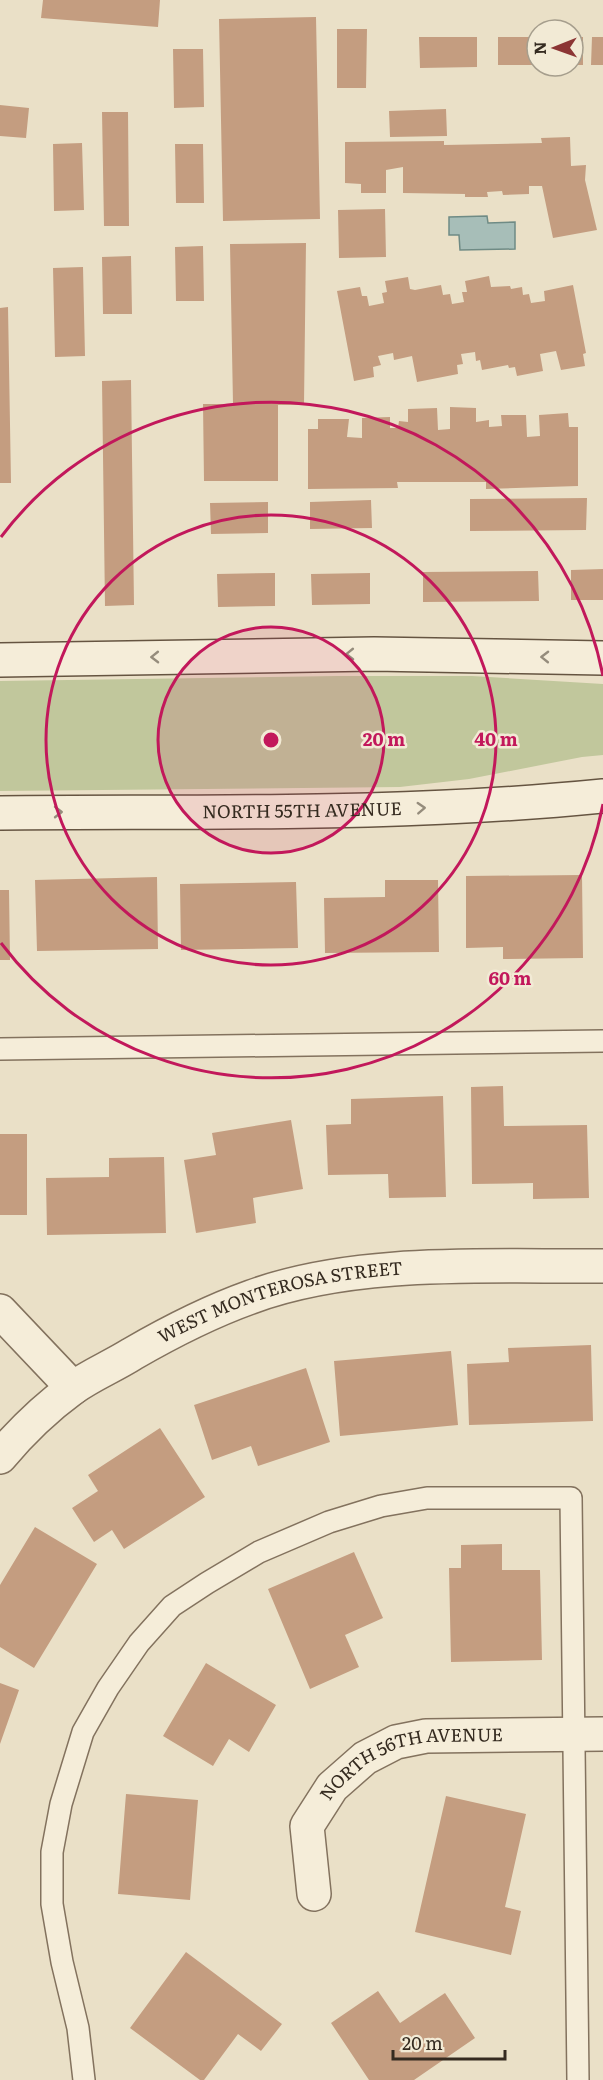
<svg xmlns="http://www.w3.org/2000/svg" width="603" height="2080" font-family="Literata,serif">
  <style>
    .green { fill: #c1c79c }
    .water { fill: #a7beb8; stroke: #6f8b85; stroke-width: 1.5 }
    .building { fill: #c49d80 }
    .lines { fill: none; stroke-linecap: round; stroke-linejoin: round }
    .lane-casing { stroke: #83725e; stroke-width: 24 }
    .street-casing { stroke: #83725e; stroke-width: 36 }
    .secondary-casing { stroke: #655441; stroke-width: 36 }
    .lane { stroke: #f5edd9; stroke-width: 21 }
    .street { stroke: #f5edd9; stroke-width: 33 }
    .secondary { stroke: #f5edd9; stroke-width: 33 }
    .oneway { stroke: #958c7c }
    .ring { fill: none; stroke: #c2185b; stroke-width: 3 }
    .labels { text-anchor: middle; stroke-width: 5; stroke-linejoin: round; paint-order: stroke }
    .street-label { font-size: 18px; fill: #352b20; stroke: #f2ead5 }
    .centre { fill: #c2185b; stroke: #f2ead5; stroke-width: 3 }
    .ring-label { font-size: 18px; text-anchor: middle; font-weight: bold; fill: #c2185b; stroke: #f2ead5; stroke-width: 5; stroke-linejoin: round; paint-order: stroke }
  </style>
  <rect width="100%" height="100%" fill="#eae0c7"/>
  <path class="green" d="M337,676H472L603,684V755L582,757L469,779L400,787L0,791V681Z"/>
  <path class="water" d="M487,216L488,223L515,222V249L460,250L459,235H449V217Z"/>
  <path class="building" d="M43,0H160L158,27L41,18Z
    M316,17L320,219L223,221L219,19Z
    M337,29H367L366,88H337Z
    M419,37H477V67L420,68Z
    M498,37H537V65H498Z
    M573,37H583V65H573Z
    M592,37H603V65H591Z
    M173,49H203L204,107L174,108Z
    M0,105L29,108L26,138L0,136Z
    M446,109L447,136L390,137L389,111Z
    M102,112H128L129,226H104Z
    M570,137L571,166L586,165L585,180L597,230L553,238L542,186H529V194L503,195L502,191L487,192L488,197H465V194L403,193V167L386,170V193H361V184L345,183V142L444,141V145L542,143L541,138Z
    M82,143L84,210L54,211L53,144Z
    M175,144H203L204,203H176Z
    M385,209L386,257L339,258L338,210Z
    M306,243L304,405H278V481H204L203,404H233L230,244Z
    M203,246L204,301H176L175,247Z
    M131,256L132,314H103L102,257Z
    M83,267L85,356L55,357L53,268Z
    M489,276L491,287L510,286L511,289L522,287L523,295L529,294L531,303L545,301L544,291L573,285L586,353L583,354L585,366L561,370L556,351L540,354L543,371L517,376L515,367L509,368L508,365L482,370L480,360L476,361L475,352L461,354L463,364L457,365L458,374L417,382L412,356L394,360L393,353L378,356L381,365L373,367L374,377L354,381L337,291L360,287L362,296H367L369,306L384,303L382,293L387,292L385,281L408,277L410,289L415,290L441,285L443,295L450,294L452,304L464,302L462,292H467L465,281Z
    M8,307L11,483H0V308Z
    M131,380L134,605L105,606L102,381Z
    M450,407L476,408V422L489,420V427L502,426L501,415H526L527,437L540,436L539,415L568,413L569,427H578V486L486,489V482H397L398,488L308,489V429H318V419H349L347,437L362,438V418L390,417V428H398L399,421L408,422V409L437,408L438,430L450,429Z
    M587,498L586,530L470,531V499Z
    M371,500L372,528L310,529V502Z
    M268,502V533L211,534L210,503Z
    M603,569V600H571V570Z
    M538,571L539,601L423,602V572Z
    M275,573V606L218,607L217,574Z
    M370,573V604L312,605L311,574Z
    M582,875L583,958L503,959V947L466,948V876Z
    M157,877L158,949L37,951L35,880Z
    M385,880H438L439,952L325,953L324,898L385,897Z
    M296,882L298,948L181,950L180,884Z
    M0,890H9L10,960H0Z
    M503,1086L504,1126L587,1125L589,1198L533,1199V1183L472,1184L471,1087Z
    M443,1096L446,1197L389,1198L388,1174L328,1175L326,1125L351,1124V1099Z
    M291,1120L303,1189L253,1198L256,1223L196,1233L184,1160L216,1155L212,1133Z
    M0,1134H27V1215H0Z
    M164,1157L166,1233L47,1235L46,1178L109,1177V1158Z
    M591,1345L593,1421L469,1425L467,1364L509,1362L508,1348Z
    M451,1351L458,1425L340,1436L334,1361Z
    M306,1368L330,1442L258,1466L251,1446L212,1460L194,1405Z
    M160,1428L205,1497L124,1549L112,1530L94,1542L72,1508L98,1491L88,1475Z
    M35,1527L97,1564L34,1668L0,1647V1585Z
    M502,1544V1570H540L542,1660L451,1662L449,1568H461V1545Z
    M354,1552L383,1618L345,1635L359,1667L310,1689L268,1589Z
    M206,1663L276,1705L249,1752L229,1739L213,1766L163,1736Z
    M0,1683L19,1690L0,1744Z
    M126,1794L198,1800L190,1900L118,1894Z
    M446,1796L526,1814L505,1907L521,1911L511,1955L415,1932Z
    M186,1952L282,2024L261,2051L238,2034L204,2080H200L130,2028Z
    M378,1991L400,2023L445,1993L475,2038L414,2080H369L331,2023Z"/>
  <g class="lines">
    <g class="lane-casing">
      <path id="lane" d="M0,1049L603,1041
        M84,2080L78,2028L62,1962L52,1904V1852L61,1804L83,1732L108,1688L139,1643L172,1606L207,1583L259,1552L329,1522L381,1506L427,1498H571L578,2080"/>
    </g>
    <g class="street-casing">
      <g id="street">
        <path d="M0,1311L73,1388"/>
        <path id="s1" d="M0,1457C20,1433 47,1407 73,1388C91,1375 113,1366 132,1354C170,1332 209,1312 251,1297C356,1258 492,1267 603,1266"/>
        <path id="s2" d="M314,1894L307,1826L332,1787L365,1758L396,1742L426,1736L603,1734"/>
      </g>
    </g>
    <g class="secondary-casing">
      <g id="secondary">
        <path d="M0,660L374,654L603,658"/>
        <path id="s3" d="M0,813C201,811 403,816 603,796"/>
      </g>
    </g>
    <use href="#lane" class="lane"/>
    <use href="#street" class="street"/>
    <use href="#secondary" class="secondary"/>
  </g>
  <defs><path id="oneway-chevron" d="M-2-3.5L2.5 0L-2 3.5" fill="none" stroke-width="1.6" stroke-linecap="round" stroke-linejoin="round" transform="scale(1.5)"/></defs>
  <g class="oneway">
    <use href="#oneway-chevron" transform="translate(350 654) rotate(179)"/>
    <use href="#oneway-chevron" transform="translate(155 657) rotate(179)"/>
    <use href="#oneway-chevron" transform="translate(545 657) rotate(-179)"/>
    <use href="#oneway-chevron" transform="translate(421 808) rotate(-3)"/>
    <use href="#oneway-chevron" transform="translate(58 812)"/>
  </g>
  <circle cx="271" cy="740" r="113" fill="#c2185b" fill-opacity=".12"/>
  <g class="ring">
    <circle cx="271" cy="740" r="113"/>
    <circle cx="271" cy="740" r="225"/>
    <path d="M603 804A338 338 0 0 1 1 943M1 537A338 338 0 0 1 603 676"/>
  </g>
  <g class="labels">
    <g class="street-label">
      <text dy="6" stroke="none"><textPath href="#s3" startOffset="302">NORTH 55TH AVENUE</textPath></text>
      <text dy="6" stroke="none"><textPath href="#s1" startOffset="328">WEST MONTEROSA STREET</textPath></text>
      <text dy="6" stroke="none"><textPath href="#s2" startOffset="201">NORTH 56TH AVENUE</textPath></text>
    </g>
  </g>
  <circle cx="271" cy="740" r="9" class="centre"/>
  <g class="ring-label">
    <text x="384" y="746">20 m</text>
    <text x="496" y="746">40 m</text>
    <text x="510" y="985">60 m</text>
  </g>
  <g transform="translate(555 48) rotate(269)"><circle r="28" fill="#f2ead5" stroke="#a69e8d" stroke-width="1.5"/>
  <path d="M0-4.5L10 22L0 15L-10 22Z" fill="#8c3534"/>
  <text y="-9" font-size="16" font-weight="bold" text-anchor="middle" fill="#352b20">N</text>
  </g>
  <path d="M393 2050v9h112v-9" fill="none" stroke="#352b20" stroke-width="3"/>
  <text x="402" y="2050" font-size="18" fill="#352b20" stroke="#f2ead5" stroke-width="4.5" paint-order="stroke">20 m</text>
</svg>
